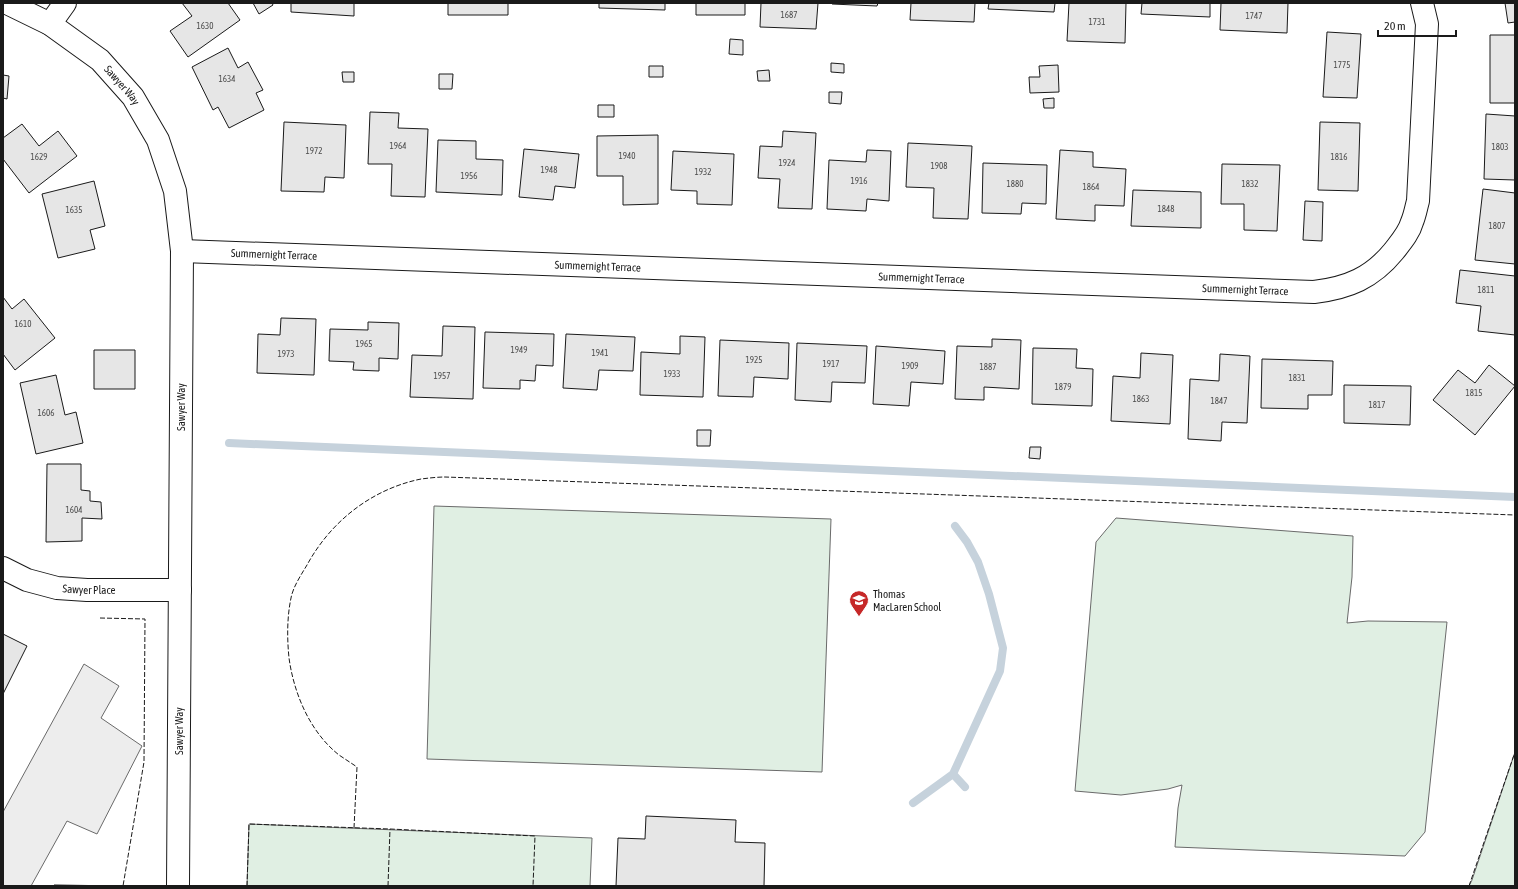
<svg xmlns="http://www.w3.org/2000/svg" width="1518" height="889" font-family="'Asap Condensed',sans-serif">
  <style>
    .green { fill: #e0efe3; stroke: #6a6a6a }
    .parking { fill: #ededed; stroke: #6a6a6a }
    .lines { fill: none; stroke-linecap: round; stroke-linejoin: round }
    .stream { stroke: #c6d2dc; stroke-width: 8 }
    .building { fill: #e6e6e6; stroke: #1a1a1a }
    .minor-casing { stroke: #1a1a1a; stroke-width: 24 }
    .minor { stroke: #fff; stroke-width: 22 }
    .fence { stroke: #1a1a1a; stroke-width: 1; stroke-dasharray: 5 2; stroke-linecap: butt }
    .labels { text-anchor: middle; stroke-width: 3; stroke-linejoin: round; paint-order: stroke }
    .number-label { font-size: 9px; fill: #4d4d4d }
    .street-label { font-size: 11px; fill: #1a1a1a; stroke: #fff }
    .poi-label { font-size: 11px; fill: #1a1a1a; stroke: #fff; text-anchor: start }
  </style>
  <rect width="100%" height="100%" fill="#fff"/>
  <path class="green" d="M434,506L831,519L822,772L427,759Z
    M1116,518L1353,536L1352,577L1347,623L1368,621L1447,622L1425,832L1405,856L1175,847L1178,808L1182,785L1168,789L1121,795L1075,791L1096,542Z
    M1515,752V886H1469L1472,880Z
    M249,824L592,838L590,886H247Z"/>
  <path class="parking" d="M84,664L119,686L101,718L142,746L97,834L67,821L31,886H3V812Z"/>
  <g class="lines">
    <path class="stream" d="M229,443L1515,497
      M953,774L965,787
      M913,803L953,774L1000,671L1003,648L989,594L978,562L967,542L955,526"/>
  </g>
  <path class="building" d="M182,3H228L240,20L188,57L170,31L192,16Z
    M253,3H272L273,5L259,14Z
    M291,3H354V16L291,12Z
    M448,3H508V15H448Z
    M599,3H665V10L599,8Z
    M696,3H745V15H696Z
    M761,3H818L816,29L760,27Z
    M832,3H878L877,6L832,4Z
    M911,3H975L974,22L910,20Z
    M989,3H1055L1054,12L988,9Z
    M1069,3H1126L1125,43L1067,41Z
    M1142,3H1210V17L1141,14Z
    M1221,3H1288L1287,33L1220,30Z
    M1505,3H1515V22L1508,23Z
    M1327,32L1361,34L1357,98L1323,97Z
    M1490,35H1515V103H1490Z
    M730,39L743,40V55L729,54Z
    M228,48L238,68L248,62L263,90L256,93L264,110L229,128L218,107L213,110L192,67Z
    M831,63L844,64V73L831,72Z
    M1058,65L1059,92L1030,93L1029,77H1040L1039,66Z
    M649,66H663V77H649Z
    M769,70L770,81H758L757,71Z
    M342,72H354V82H343Z
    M439,74H453L452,89H439Z
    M3,75L9,76L7,99L3,98Z
    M829,92H842L841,104L829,103Z
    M1054,98V108H1044L1043,99Z
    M598,105H614V117H598Z
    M370,112L399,113L398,128L428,129L425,197L391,196L392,164H368Z
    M1486,114L1515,116V180L1484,179Z
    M284,122L346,125L344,178L325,177L324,192L281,191Z
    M1320,122L1360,123L1358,191L1318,190Z
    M22,124L39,146L58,131L77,156L29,193L3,159V138Z
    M783,131L816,133L812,209L778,208L780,179L758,178L760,146L782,147Z
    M658,135V204L623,205V176H597V136Z
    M438,140L476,141V159L503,160L502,195L436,192Z
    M908,143L972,146L968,219L933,218L934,188L906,187Z
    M524,149L579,154L575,188L555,186L553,200L519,197Z
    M867,150L891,151L889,201L867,199L866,211L827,209L829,160L866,162Z
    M1060,150L1093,152V167L1126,169L1124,206L1095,205V221L1056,219Z
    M673,151L734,154L732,205L697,204V191L671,190Z
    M983,163L1047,165L1046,204L1022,203L1021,214L982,213Z
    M1222,164L1280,165L1277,231L1244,230V204H1221Z
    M94,181L105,226L90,230L95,249L58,258L42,194Z
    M1483,189L1515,193V264L1475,260Z
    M1133,190L1201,192V228L1131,226Z
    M1305,201L1323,202L1322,241L1303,240Z
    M1460,270L1515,276V335L1478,331L1481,306L1456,303Z
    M3,297L12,309L24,299L55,338L15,370L3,354Z
    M281,318L316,319L314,375L257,373L258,334L280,335Z
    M368,322L399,323L398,359L379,358V371L353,370L354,362L329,361L330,329L368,330Z
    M443,326L475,327L473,399L410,397L412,355L442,356Z
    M485,332L554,334L553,366L536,365L535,381L520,380V389L483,388Z
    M566,334L635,337L633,371L599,370L597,390L563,388Z
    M680,336L705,337L703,397L640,395L641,352L680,354Z
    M992,339L1021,340L1019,389L984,387V400L955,399L957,346L992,347Z
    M720,340L789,343L788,379L754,377L753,397L718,396Z
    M797,343L867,346L865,383L832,382L831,402L795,400Z
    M876,346L945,351L943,384L911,382L909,406L873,404Z
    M1033,348L1077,349L1076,368L1093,369L1092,406L1032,404Z
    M94,350H135V389H94Z
    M1141,353L1173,355L1170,424L1111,421L1113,376L1140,378Z
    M1220,354L1250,356L1247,423L1222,422L1221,441L1188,439L1190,379L1219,381Z
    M1262,359L1333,361L1332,395H1308V409L1261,408Z
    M1489,365L1515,386L1475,435L1433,400L1458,370L1475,383Z
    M56,375L65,415L76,412L83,443L36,454L20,383Z
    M1344,385L1411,386L1410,425L1344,423Z
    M697,430H711L710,446H697Z
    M1030,447H1041L1040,459L1029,458Z
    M47,464H81V490L90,491V501L101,502L102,519L82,518V541L46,542Z
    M3,634L27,646L3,694Z
    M646,816L736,820L735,842L765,843L764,886H616L618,838L645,839Z
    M54,885L123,886H54Z"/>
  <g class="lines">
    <g class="minor-casing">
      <g id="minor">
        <path id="s1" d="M7,3L50,24L100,60L133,97L158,140L175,191L182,251L178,886"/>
        <path d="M50,24L65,3"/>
        <path id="s2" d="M182,251L1314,292C1348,288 1372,278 1394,251C1401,242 1409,233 1412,222C1415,215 1416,208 1418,201L1427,24L1422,3"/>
        <path id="s3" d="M3,568L27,580L57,588L87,590H180"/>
      </g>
    </g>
    <use href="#minor" class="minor"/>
    <path class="fence" d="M100,618L145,619L144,762L123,886
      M354,828L357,767C351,763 345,759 339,755C310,732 294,694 289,658C287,638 287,617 291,598C293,587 301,575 307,565C331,521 372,489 421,479C429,478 438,477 445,477L1515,515
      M247,886L249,824L390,829L535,836L533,886
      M388,886L390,829
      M1469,886L1515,752"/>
  </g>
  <defs>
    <g id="school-pin" transform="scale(1)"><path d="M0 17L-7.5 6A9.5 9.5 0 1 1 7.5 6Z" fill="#c62828" stroke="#fff"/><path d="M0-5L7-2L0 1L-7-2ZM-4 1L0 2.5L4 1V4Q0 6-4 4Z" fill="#fff"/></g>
  </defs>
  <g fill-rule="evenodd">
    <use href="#school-pin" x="859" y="600"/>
  </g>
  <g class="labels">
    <g class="number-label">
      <text x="789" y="18">1687</text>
      <text x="1254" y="19">1747</text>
      <text x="1097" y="25">1731</text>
      <text x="205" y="29">1630</text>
      <text x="1342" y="68">1775</text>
      <text x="227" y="82">1634</text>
      <text x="398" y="149">1964</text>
      <text x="1500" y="150">1803</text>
      <text x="314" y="154">1972</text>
      <text x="627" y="159">1940</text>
      <text x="39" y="160">1629</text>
      <text x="1339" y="160">1816</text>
      <text x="787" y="166">1924</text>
      <text x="939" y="169">1908</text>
      <text x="549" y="173">1948</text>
      <text x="703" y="175">1932</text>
      <text x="469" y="179">1956</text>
      <text x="859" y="184">1916</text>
      <text x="1015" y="187">1880</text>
      <text x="1250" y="187">1832</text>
      <text x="1091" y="190">1864</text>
      <text x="1166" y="212">1848</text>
      <text x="74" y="213">1635</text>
      <text x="1497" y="229">1807</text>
      <text x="1486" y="293">1811</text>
      <text x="23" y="327">1610</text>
      <text x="364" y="347">1965</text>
      <text x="519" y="353">1949</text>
      <text x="600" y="356">1941</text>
      <text x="286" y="357">1973</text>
      <text x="754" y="363">1925</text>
      <text x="831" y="367">1917</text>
      <text x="910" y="369">1909</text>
      <text x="988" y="370">1887</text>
      <text x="672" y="377">1933</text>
      <text x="442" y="379">1957</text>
      <text x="1297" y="381">1831</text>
      <text x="1063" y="390">1879</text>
      <text x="1474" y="396">1815</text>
      <text x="1141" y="402">1863</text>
      <text x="1219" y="404">1847</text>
      <text x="1377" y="408">1817</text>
      <text x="46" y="416">1606</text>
      <text x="74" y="513">1604</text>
    </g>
    <g class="street-label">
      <text dy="4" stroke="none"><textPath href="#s1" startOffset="143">Sawyer Way</textPath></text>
      <text dy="4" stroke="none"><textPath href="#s2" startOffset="92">Summernight Terrace</textPath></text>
      <text dy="4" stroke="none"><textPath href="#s2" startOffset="416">Summernight Terrace</textPath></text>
      <text dy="4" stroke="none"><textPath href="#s2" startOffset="740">Summernight Terrace</textPath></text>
      <text dy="4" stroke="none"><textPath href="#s2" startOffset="1064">Summernight Terrace</textPath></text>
      <text transform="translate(181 407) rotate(-90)" y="4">Sawyer Way</text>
      <text dy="4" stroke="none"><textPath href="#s3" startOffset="90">Sawyer Place</textPath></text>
      <text transform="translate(179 731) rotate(-90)" y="4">Sawyer Way</text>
    </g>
    <g class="poi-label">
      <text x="873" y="598">Thomas<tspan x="873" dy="13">MacLaren School</tspan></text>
    </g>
  </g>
  <rect width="1518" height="889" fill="none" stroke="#1a1a1a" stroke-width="8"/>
  <path d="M1378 30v6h78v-6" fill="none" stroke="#1a1a1a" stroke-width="2"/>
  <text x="1384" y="30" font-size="12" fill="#1a1a1a" stroke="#ffffff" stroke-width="3" paint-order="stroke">20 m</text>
</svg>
